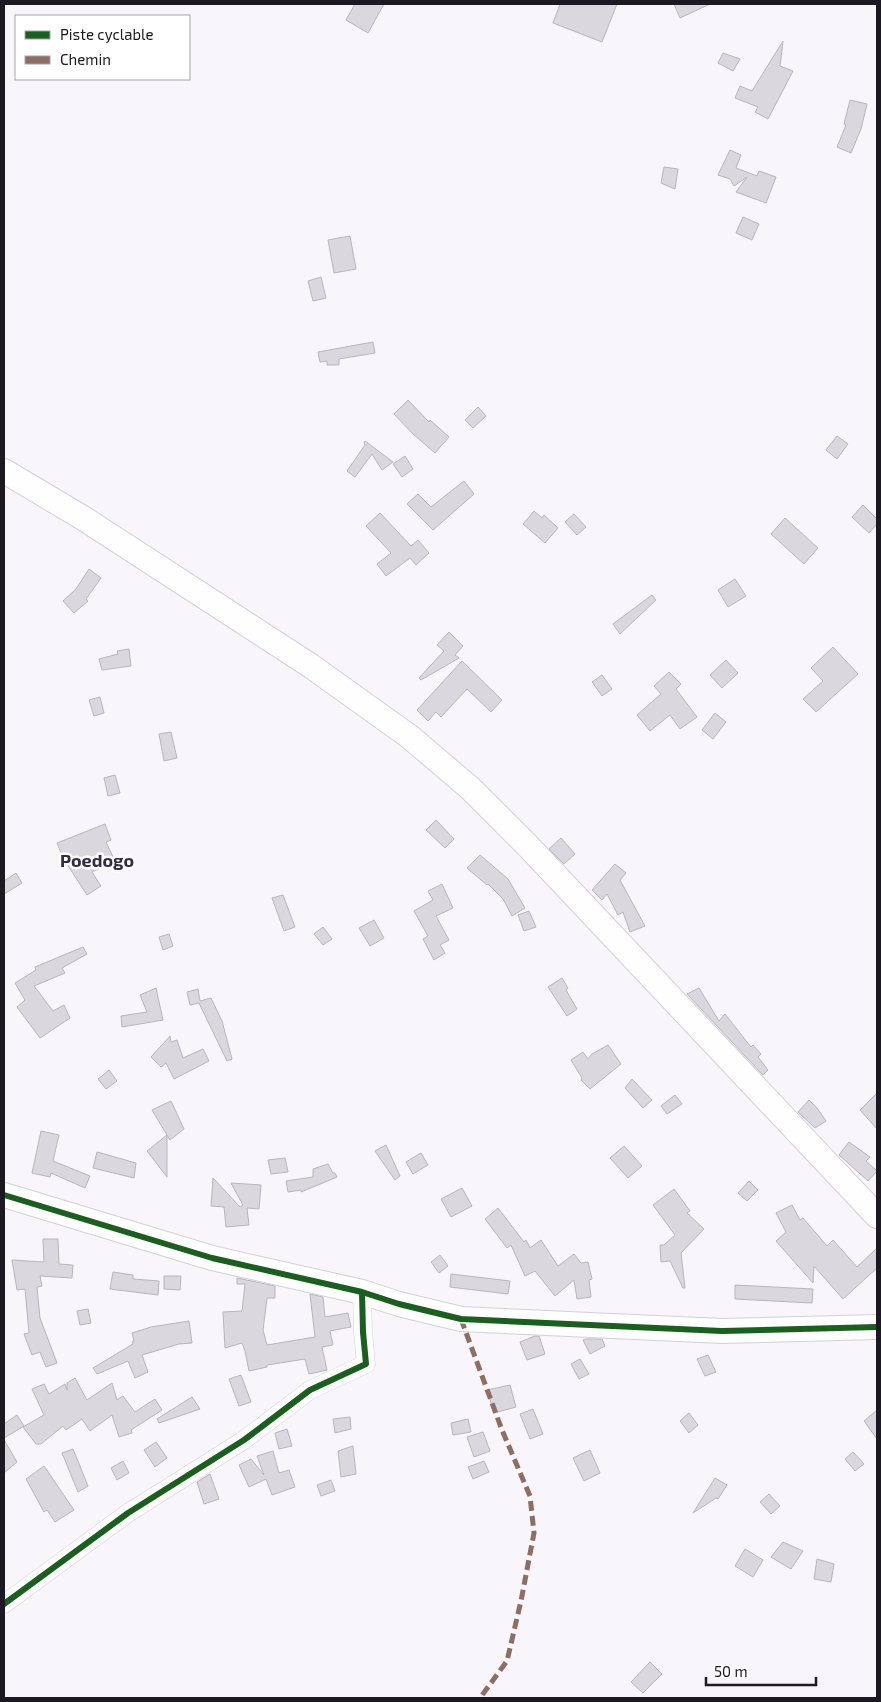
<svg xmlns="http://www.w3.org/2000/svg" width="881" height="1702" font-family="'Exo 2',sans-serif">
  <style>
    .building { fill: #dbd7df; stroke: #b8b5bb }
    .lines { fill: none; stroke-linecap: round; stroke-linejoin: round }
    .street-casing { stroke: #d4d0d8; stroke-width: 19 }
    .secondary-casing { stroke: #d4d0d8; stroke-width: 26 }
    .street { stroke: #fefefe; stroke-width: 18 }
    .secondary { stroke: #fefefe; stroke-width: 24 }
    .quiet { stroke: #8d6e63; stroke-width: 5; stroke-dasharray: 10 5; stroke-linecap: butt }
    .cycleway-casing { stroke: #fff; stroke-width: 9 }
    .cycleway { stroke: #1b5e20; stroke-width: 6 }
    .labels { text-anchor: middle; stroke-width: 5; stroke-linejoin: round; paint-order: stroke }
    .quarter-label { font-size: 18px; font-weight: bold; fill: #352b42; stroke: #fff }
  </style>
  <rect width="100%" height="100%" fill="#f8f6fa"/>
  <path class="building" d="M355,4H384L368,33L346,20Z
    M560,4H617L602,42L553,23Z
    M674,4H710L680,18Z
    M783,41L780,66L793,71L768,119L755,112L758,107L735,98L740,86L752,91Z
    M723,53L740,59L733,71L718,63Z
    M850,100L867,104L861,129L851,153L837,147L846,125L844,124Z
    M730,150L741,155L736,168L757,176L759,171L776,177L766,203L736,192L747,177L734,186L730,179L718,175Z
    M664,167L678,169L675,189L661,183Z
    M743,217L759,224L752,240L736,233Z
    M350,236L356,269L334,273L328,240Z
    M321,277L326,298L313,301L308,281Z
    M373,342L375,353L339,359V365H327V361L320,362L318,352Z
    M408,400L429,422L430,420L449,437L435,453L413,434L394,414Z
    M478,407L486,416L473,428L465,420Z
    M837,436L848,444L837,459L826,450Z
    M365,441L393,462L382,470L372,454L355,477L347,471L365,445L364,443Z
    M405,456L413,469L402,477L393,464Z
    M464,481L474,494L433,530L407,504L418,494L431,507Z
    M863,505L877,519V524L869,533L852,517Z
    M534,511L542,518L544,515L558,528L545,543L523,524Z
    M380,513L411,546L418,540L429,553L416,565L410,558L386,576L377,564L391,553L366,526Z
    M574,514L586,527L577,535L565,522Z
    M785,518L818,548L804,564L771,534Z
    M89,569L101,578L86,599L88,601L74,613L63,601L76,589Z
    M735,579L746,596L728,607L718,590Z
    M652,595L656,600L620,634L613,624Z
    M449,632L463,646L455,655L459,658L421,680L419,678L444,651L437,645Z
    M833,647L858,674L816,712L803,699L823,681L811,668Z
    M129,649L131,666L102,670L99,659L118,654L117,651Z
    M726,660L738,673L722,688L710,675Z
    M462,661L502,700L491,712L467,689L441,717L436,712L428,721L417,710Z
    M669,672L681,684L676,689L697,717L680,729L670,715L650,731L637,715L661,694L654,686Z
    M602,675L612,689L602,696L592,682Z
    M100,697L104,713L94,716L89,700Z
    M715,713L726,722L713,739L702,730Z
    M171,732L177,758L164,761L159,734Z
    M115,775L120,793L108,796L104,778Z
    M436,820L454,839L445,848L426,830Z
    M105,824L111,840L106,842L115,861L92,872L101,886L87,895L63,858L57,843Z
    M561,838L575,854L564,864L549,849Z
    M480,855L508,879L525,908L512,916L503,899L488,884L487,885L467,868Z
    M615,864L626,873L620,880L645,926L630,932L623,912L618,915L607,894L602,900L592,890Z
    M16,873L22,883L4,894V881Z
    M442,884L453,908L436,916L449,940L440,945L445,953L434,960L423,939L428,936L414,911L433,900L428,891Z
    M283,895L295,927L284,931L272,898Z
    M529,911L536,927L524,931L518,915Z
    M374,920L384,938L370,946L359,928Z
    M323,927L332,939L323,945L314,934Z
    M169,934L173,946L163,950L159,937Z
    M83,947L87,954L62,968L65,973L34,986L53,1011L64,1005L70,1018L40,1038L17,1007L25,1000L15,983L36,970L35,967Z
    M562,978L568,988L566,990L577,1009L567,1016L548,987Z
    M156,988L163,1020L122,1027L121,1016L147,1012L140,995Z
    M699,988L719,1021L725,1014L751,1047L753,1045L761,1054L758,1057L768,1070L763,1075L687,994Z
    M198,989L200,1001L211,998L222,1021L232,1059L227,1061L199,1003L190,1005L187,992Z
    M170,1036L171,1042L177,1040L183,1058L203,1049L209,1061L174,1079L166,1063L161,1067L151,1057Z
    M608,1045L621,1064L590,1089L581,1080L582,1078L571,1060L583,1052L588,1059L592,1054Z
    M109,1070L117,1081L106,1089L98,1079Z
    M632,1079L652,1100L643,1108L625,1088Z
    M877,1093V1129L860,1110Z
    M675,1095L682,1104L667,1114L661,1106Z
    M809,1100L817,1108L826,1121L815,1128L798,1112Z
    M171,1101L184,1129L170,1140L152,1110Z
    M41,1131L59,1135L53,1161L90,1176L85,1188L51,1173L50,1177L32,1173Z
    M167,1135V1177L147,1151Z
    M849,1142L870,1157L866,1161L877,1171L868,1181L839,1155Z
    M386,1145L400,1176L395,1180L375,1151Z
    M624,1146L642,1166L628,1178L610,1158Z
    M97,1152L136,1163L134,1178L93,1168Z
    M421,1153L428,1165L413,1174L406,1162Z
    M285,1158L288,1172L271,1174L268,1160Z
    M328,1164L333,1173H335L337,1177L301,1192V1190L288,1192L286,1181L313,1177V1169Z
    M213,1178L240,1207L243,1205L231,1183L261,1185L259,1209L247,1208L249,1225L226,1227L224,1207L211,1206Z
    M749,1181L758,1190L747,1201L738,1193Z
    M462,1188L472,1206L451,1217L441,1199Z
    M674,1189L690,1211L687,1213L704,1229L681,1253L685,1288H683L670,1261L661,1262L660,1245H664L675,1235L653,1205Z
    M792,1205L800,1220L803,1218L827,1246L833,1240L857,1267L877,1248V1268L843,1299L814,1266L813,1283L776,1241L786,1232L776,1213Z
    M498,1208L524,1242L526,1240L530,1248L541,1240L558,1266L574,1254L581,1263L588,1262L592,1279L589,1280L591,1297L577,1299L574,1280L555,1296L535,1271L525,1276L511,1245L507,1248L485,1219Z
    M43,1239H58L59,1264L73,1265L72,1278L40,1276L42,1286L37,1287L40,1318L57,1363L46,1367L40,1352L32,1355L24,1334L29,1333L25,1289L17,1290L12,1260L44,1262Z
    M440,1255L448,1266L439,1273L431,1262Z
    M113,1272L133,1275V1279L159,1281L158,1295L110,1289Z
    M451,1274L510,1281L508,1294L450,1287Z
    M164,1276H181L180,1290L164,1289Z
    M237,1278L275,1286V1298H267L263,1330L267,1345L315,1337L310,1294L323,1297L325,1317L348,1313L351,1327L330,1331L333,1345L322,1347L327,1370L309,1374L305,1359L267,1365V1367L249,1371L245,1351L242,1343L225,1348L223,1312L242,1311L245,1284H237Z
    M735,1285L813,1289L812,1303L735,1299Z
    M88,1309L91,1323L80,1325L77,1311Z
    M189,1321L192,1343L179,1344L142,1355L148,1372L135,1378L128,1361L97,1374L93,1368L133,1344L132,1342L134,1341L132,1333L151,1327Z
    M535,1336H539L545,1354L527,1360L520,1342Z
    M586,1339H602L605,1346L590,1354L583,1340Z
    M708,1355L716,1372L705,1376L697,1359Z
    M580,1359L589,1374L579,1379L571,1364Z
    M241,1375L251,1402L239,1406L229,1379Z
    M75,1378L87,1400L112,1383L117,1400L123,1396L135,1412L155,1399L162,1410L131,1430L132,1433L119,1437L112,1415L90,1431L82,1419L66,1430L63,1426L41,1444H36L23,1427L44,1415L32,1389L44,1384L49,1394L65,1384L67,1390V1383Z
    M510,1385L516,1407L494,1413L487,1390Z
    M192,1397L200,1409L159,1423L157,1419Z
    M533,1409L543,1434L530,1439L520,1414Z
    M877,1410V1439L864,1421Z
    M689,1413L698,1425L689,1433L680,1421Z
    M17,1415L24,1426L4,1438V1424Z
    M350,1417L351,1429L335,1433L333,1419Z
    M468,1419L471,1432L453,1435L451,1423Z
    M287,1429L292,1446L279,1449L275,1433Z
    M483,1432L490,1451L474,1457L467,1437Z
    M4,1440L17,1462L4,1473Z
    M156,1442L167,1458L155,1467L144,1450Z
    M353,1446L356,1474L341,1477L338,1451Z
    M73,1449L88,1486L78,1492L62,1453Z
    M590,1450L600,1473L584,1481L573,1458Z
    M273,1451L279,1473L289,1470L295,1487L272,1495L266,1479L249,1487L239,1465L251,1459L264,1475L257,1456Z
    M853,1452L864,1464L855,1471L845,1459Z
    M123,1461L129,1473L117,1480L111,1468Z
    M484,1461L489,1472L473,1479L468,1467Z
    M44,1466L74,1510L55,1522L47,1510L44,1512L26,1479Z
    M210,1474L219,1499L204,1504L197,1482Z
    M715,1478L727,1485L718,1499L716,1498L693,1513Z
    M331,1480L335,1491L321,1496L317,1485Z
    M769,1494L780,1506L771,1514L760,1502Z
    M783,1542L803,1551L791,1569L771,1557Z
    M745,1549L763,1560L753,1577L735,1566Z
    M817,1559L834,1564L831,1582L814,1579Z
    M650,1662L662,1674L643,1693L631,1682Z"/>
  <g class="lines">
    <g class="street-casing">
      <path id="street" d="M4,1604L128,1513L244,1440L310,1390L366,1364L363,1332L362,1292"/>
    </g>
    <g class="secondary-casing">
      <path id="secondary" d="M4,471L83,518L311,666L410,737L470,788L528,846L877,1216
        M4,1195L212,1258L362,1292L399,1304L461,1319L722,1331L877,1327"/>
    </g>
    <use href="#street" class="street"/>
    <use href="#secondary" class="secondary"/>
    <path class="quiet" d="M461,1319L502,1430L530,1496L534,1533L521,1601L507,1661L480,1698"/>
    <g class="cycleway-casing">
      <path id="cycleway" d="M4,1195L212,1258L362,1292L399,1304L461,1319L722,1331L877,1327
        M4,1604L128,1513L244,1440L310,1390L366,1364L363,1332L362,1292"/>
    </g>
    <use href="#cycleway" class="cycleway"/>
  </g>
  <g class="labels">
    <g class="quarter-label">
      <text x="97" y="867">Poedogo</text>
    </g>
  </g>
  <rect width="881" height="1702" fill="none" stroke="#1d1923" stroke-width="10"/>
  <rect x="15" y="15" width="175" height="65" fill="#ffffff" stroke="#a5a3a7"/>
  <rect x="25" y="31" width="25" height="8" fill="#1b5e20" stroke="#a5a3a7"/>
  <text x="60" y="40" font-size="15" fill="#1d1923">Piste cyclable</text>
  <rect x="25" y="56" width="25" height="8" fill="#8d6e63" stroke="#a5a3a7"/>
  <text x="60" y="65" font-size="15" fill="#1d1923">Chemin</text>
  <path d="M706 1677v8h110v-8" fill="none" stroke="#1d1923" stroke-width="2.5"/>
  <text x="714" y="1677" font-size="15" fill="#1d1923" stroke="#ffffff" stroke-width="4" paint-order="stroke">50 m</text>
</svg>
